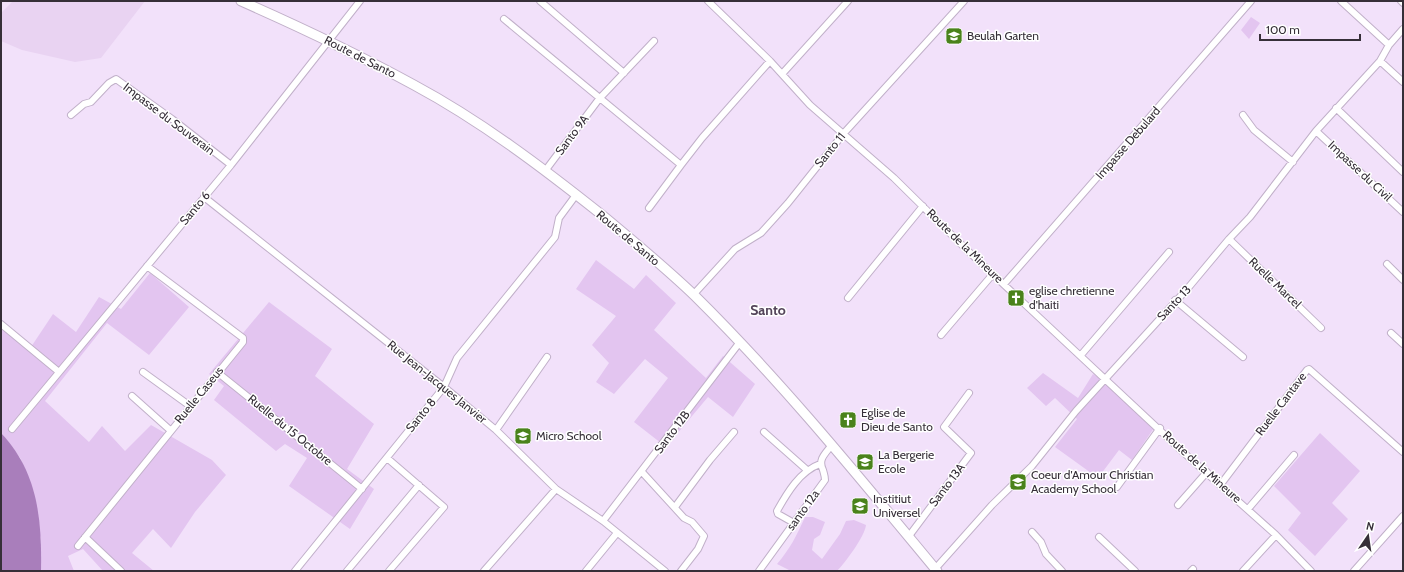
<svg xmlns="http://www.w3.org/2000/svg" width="1404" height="572" font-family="Cabin,sans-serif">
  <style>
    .built { fill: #e9d3f2 }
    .green { fill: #e3c5f0 }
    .water { fill: #a97ebb }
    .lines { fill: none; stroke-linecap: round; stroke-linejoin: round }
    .street-casing { stroke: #c1b0c9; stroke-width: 8 }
    .primary-casing { stroke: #c1b0c9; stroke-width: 11 }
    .street { stroke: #fff; stroke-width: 6 }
    .primary { stroke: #fff; stroke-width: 9 }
    .labels { text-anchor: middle; stroke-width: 3; stroke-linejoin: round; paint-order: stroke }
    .poi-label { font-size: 12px; fill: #362f38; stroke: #fff; text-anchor: start }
    .street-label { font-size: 12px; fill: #362f38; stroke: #fff }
    .quarter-label { font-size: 14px; font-weight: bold; fill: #54455a; stroke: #fff }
  </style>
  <rect width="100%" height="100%" fill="#f2e1fa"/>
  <path class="built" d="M13,1H145L101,58L75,62L22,50L1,41V13Z"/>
  <path class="green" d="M1251,17L1260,23L1249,39L1241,30Z
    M596,260L634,289L646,275L676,303L654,330L706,378L723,356L755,384L733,417L708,397L666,447L634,422L668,378L645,359L614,394L596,382L609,363L592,345L616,316L576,289Z
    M150,273L189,307L149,355L107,323L45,401L89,442L102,426L125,451L151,425L212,460L226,475L195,512L171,548L153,529L132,553L154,571H103L83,549L68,556L74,571H41V539L21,459L1,433V328L29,350L53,314L76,332L99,297L121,309Z
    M269,302L332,349L315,376L374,424L347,469L374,489L350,529L289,486L307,458L285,444L276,451L214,400L224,386L209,374Z
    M1043,373L1078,398L1093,374L1106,383L1154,428L1132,460L1119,450L1098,478L1055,447L1077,419L1055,398L1046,406L1027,388Z
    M1320,433L1360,471L1332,503L1348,519L1315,556L1288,530L1301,513L1274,486Z
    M805,517H813L825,522L820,535L814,539L812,550L822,559L840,534L846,521L854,520L866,525C865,536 845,563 837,571H791L777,564C790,549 797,535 805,517Z"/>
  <path class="water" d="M1,433C38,472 42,520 41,571H1Z"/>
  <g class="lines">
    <g class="street-casing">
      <path id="street" d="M540,1L624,73
        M708,1L770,61L810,105L894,178L968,251L1183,452L1276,535L1311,571
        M1341,1L1389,45
        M1401,1L1403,3
        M504,19L681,165L702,138L770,61
        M1380,61L1403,82
        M782,74L848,1
        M1336,108L1403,172
        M71,115L84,104L91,102L109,83L116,79L172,119L231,165
        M1243,115L1254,130L1293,162
        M1316,131L1403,212
        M545,171L599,99L654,41
        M204,197L444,387L496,430L556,489L603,521L665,571
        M649,208L681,165
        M1229,239L1321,328
        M1387,264L1403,280
        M1004,284L1251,1
        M693,295L735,249L761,233L788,203L844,133L964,1
        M848,298L923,206
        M1175,300L1243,357
        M1,324L59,372
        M1391,333L1403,344
        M941,335L993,274
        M1081,355L1169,252
        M143,372L190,406
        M217,372L362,489
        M132,396L170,430
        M12,429L231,165L360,1
        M496,430L547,357
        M764,432L807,470
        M387,458L444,507L389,571
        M642,472L684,518L692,522L704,536L698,549L681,571
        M1221,484L1307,370L1309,369L1403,452
        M1117,487L1160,428
        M1178,505L1207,472
        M675,507L710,460L734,432
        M1248,509L1294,455
        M603,521L740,342
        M794,523L778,514L777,511C787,493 800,471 820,464
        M1032,532L1041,542L1046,554L1062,571
        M909,536L971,453L944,427L969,393
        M85,537L121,571
        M1099,537L1135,571
        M78,546L243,342V338L147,266
        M935,569L992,505L1032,466L1076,411L1188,288L1229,239L1250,217L1316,131L1380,61L1389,45L1403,29
        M295,571L444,387L457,358L555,237L559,218L576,195
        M347,571L419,485
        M484,571L556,489
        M586,571L617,533
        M759,571L825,480C825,476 824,474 823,470C818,460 824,455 831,446
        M1191,571L1193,569
        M1243,571L1276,535
        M1354,571L1403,516"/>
    </g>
    <g class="primary-casing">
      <path id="primary" d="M241,1C300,27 357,54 414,85C481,121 543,168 602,215C633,241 666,268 695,296C782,382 859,477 937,571"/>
    </g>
    <use href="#street" class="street"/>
    <use href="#primary" class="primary"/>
  </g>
  <defs>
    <g id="school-square" transform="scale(0.9)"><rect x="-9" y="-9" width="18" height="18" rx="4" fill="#4a821b" stroke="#fff"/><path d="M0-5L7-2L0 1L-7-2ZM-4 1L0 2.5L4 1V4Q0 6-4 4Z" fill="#fff"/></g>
    <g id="church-square" transform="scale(0.9)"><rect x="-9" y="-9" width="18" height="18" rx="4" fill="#4a821b" stroke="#fff"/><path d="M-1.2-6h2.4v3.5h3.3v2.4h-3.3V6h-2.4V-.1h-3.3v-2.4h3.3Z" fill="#fff"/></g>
  </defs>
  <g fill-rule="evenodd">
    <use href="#school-square" x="954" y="36"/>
    <use href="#church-square" x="1016" y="298"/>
    <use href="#church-square" x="848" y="420"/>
    <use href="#school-square" x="523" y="436"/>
    <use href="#school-square" x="865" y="462"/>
    <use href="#school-square" x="1018" y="482"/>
    <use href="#school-square" x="860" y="506"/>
  </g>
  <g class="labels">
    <g class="poi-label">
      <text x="967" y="40">Beulah Garten</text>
      <text x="1029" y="295">eglise chretienne<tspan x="1029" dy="14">d'haiti</tspan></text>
      <text x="861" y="417">Eglise de<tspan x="861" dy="14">Dieu de Santo</tspan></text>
      <text x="536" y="440">Micro School</text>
      <text x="878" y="459">La Bergerie<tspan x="878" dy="14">Ecole</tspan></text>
      <text x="1031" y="479">Coeur d'Amour Christian<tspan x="1031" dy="14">Academy School</tspan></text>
      <text x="873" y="503">Institiut<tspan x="873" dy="14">Universel</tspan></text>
    </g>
    <g class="street-label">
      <text transform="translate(360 57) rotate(27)" y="4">Route de Santo</text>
      <text transform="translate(169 119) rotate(37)" y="4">Impasse du Souverain</text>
      <text transform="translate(572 135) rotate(-53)" y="4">Santo 9A</text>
      <text transform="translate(1128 143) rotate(-49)" y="4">Impasse Debulard</text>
      <text transform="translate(830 150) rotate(-51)" y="4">Santo 11</text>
      <text transform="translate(1360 171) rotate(43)" y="4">Impasse du Civil</text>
      <text transform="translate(195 208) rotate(-50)" y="4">Santo 6</text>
      <text transform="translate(628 238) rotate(40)" y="4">Route de Santo</text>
      <text transform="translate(965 246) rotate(44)" y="4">Route de la Mineure</text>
      <text transform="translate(1275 283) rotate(44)" y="4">Ruelle Marcel</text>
      <text transform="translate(1174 303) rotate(-47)" y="4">Santo 13</text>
      <text transform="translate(437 382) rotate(39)" y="4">Rue Jean-Jacques Janvier</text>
      <text transform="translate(199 395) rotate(-51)" y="4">Ruelle Caseus</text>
      <text transform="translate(1281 404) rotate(-53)" y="4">Ruelle Cantave</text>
      <text transform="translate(421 415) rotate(-51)" y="4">Santo 8</text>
      <text transform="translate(290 430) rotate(39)" y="4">Ruelle du 15 Octobre</text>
      <text transform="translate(672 432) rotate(-53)" y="4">Santo 12B</text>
      <text transform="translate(1202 467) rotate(42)" y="4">Route de la Mineure</text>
      <text transform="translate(947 485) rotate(-53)" y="4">Santo 13A</text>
      <text transform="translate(803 510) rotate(-54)" y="4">santo 12a</text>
    </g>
    <g class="quarter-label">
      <text x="768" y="315">Santo</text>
    </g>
  </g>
  <rect width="1404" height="572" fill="none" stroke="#362f38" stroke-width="4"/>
  <g transform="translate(1368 536) rotate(13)" stroke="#ffffff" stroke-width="3" paint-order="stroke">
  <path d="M0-3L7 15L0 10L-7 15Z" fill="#362f38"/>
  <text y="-6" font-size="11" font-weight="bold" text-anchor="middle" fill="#362f38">N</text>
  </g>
  <path d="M1260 34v6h100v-6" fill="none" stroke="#362f38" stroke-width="2"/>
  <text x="1266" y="34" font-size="12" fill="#362f38" stroke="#ffffff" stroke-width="3" paint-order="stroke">100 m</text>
</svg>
